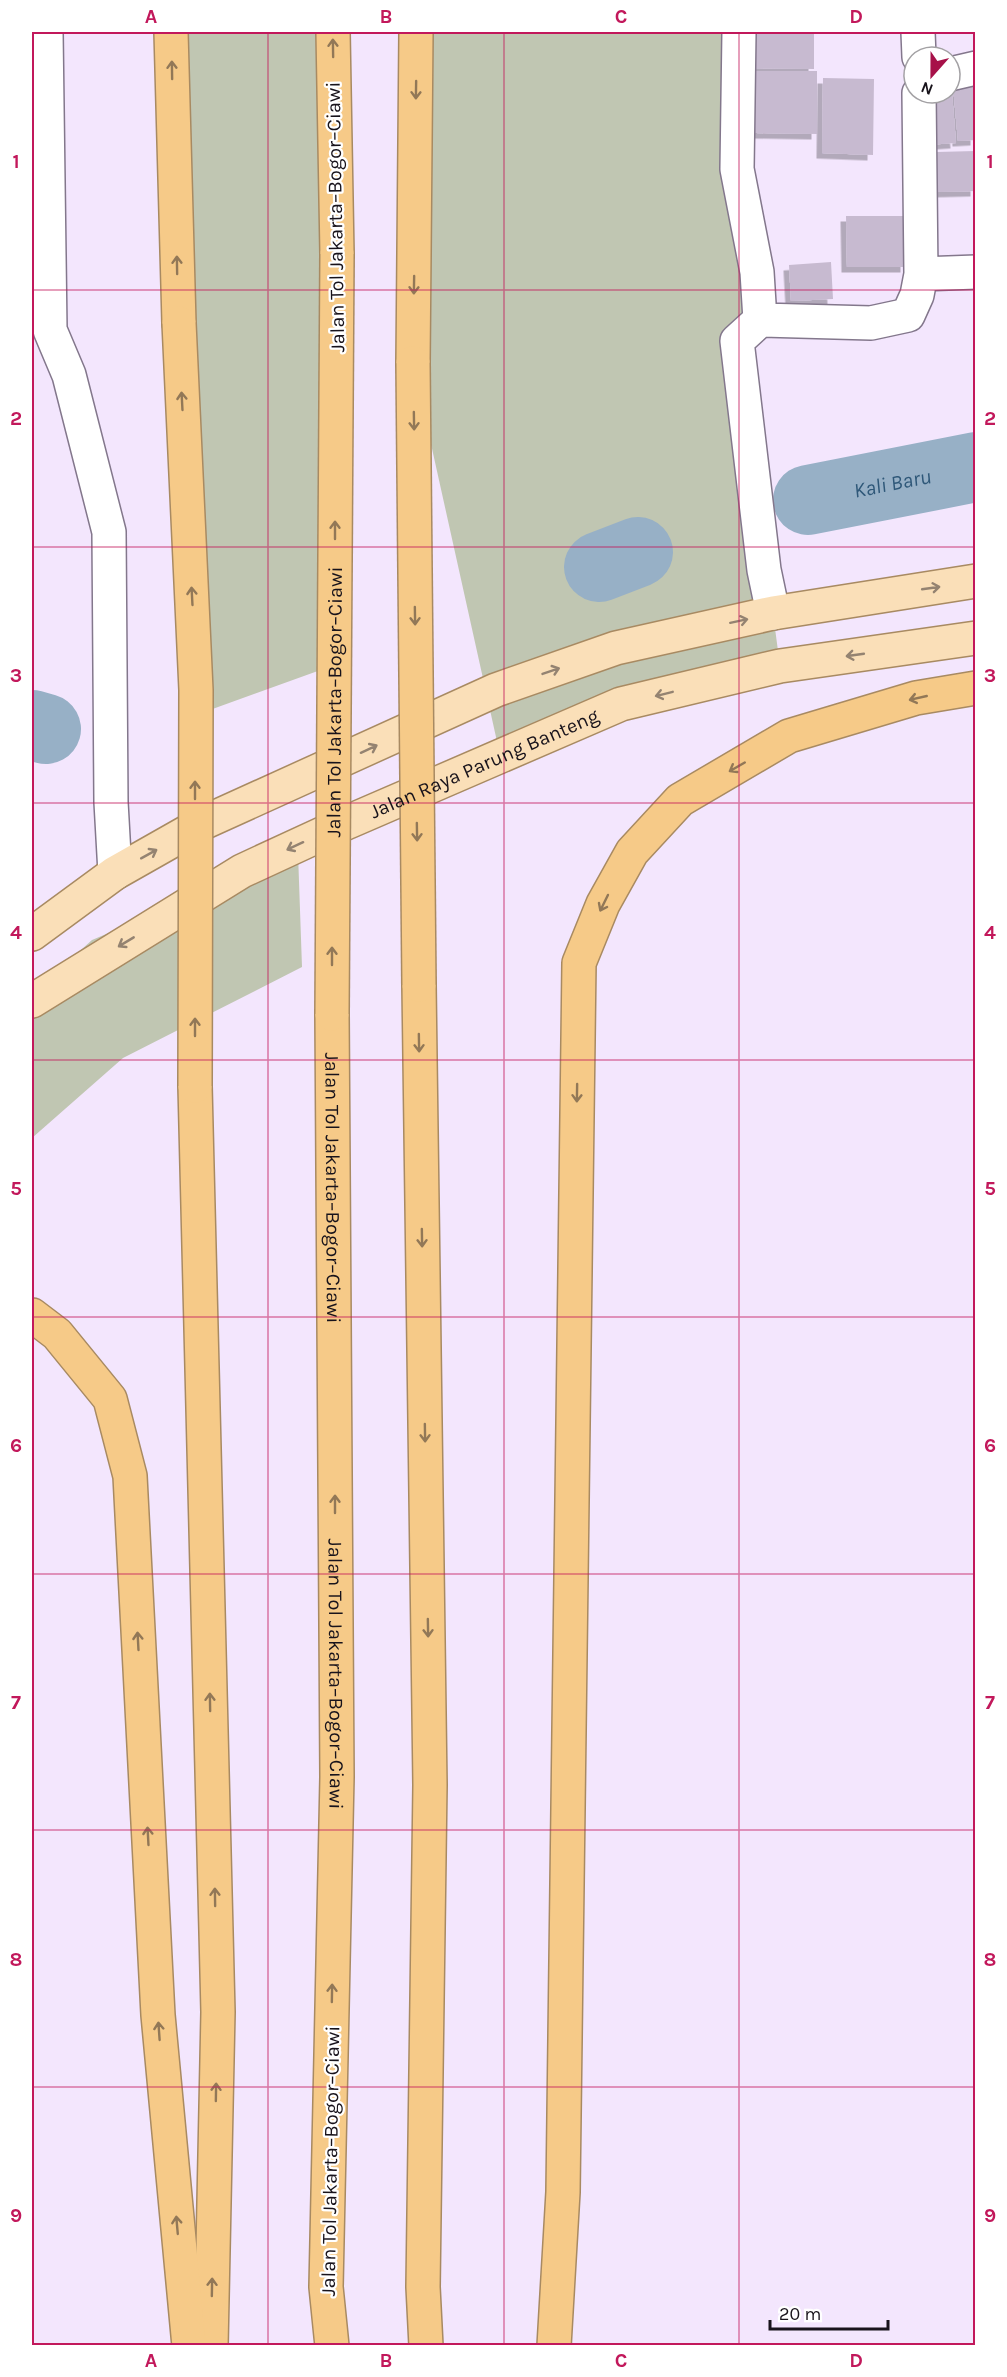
<svg xmlns="http://www.w3.org/2000/svg" width="1007" height="2377" font-family="Karla,sans-serif">
  <style>
    .green { fill: #c0c6b2 }
    .lines { fill: none; stroke-linecap: round; stroke-linejoin: round }
    .river { stroke: #97b0c6; stroke-width: 70 }
    .building { fill: #c7bad0; filter: url(#shadow) }
    .minor-casing { stroke: #83778c; stroke-width: 36 }
    .major-casing { stroke: #a88a62; stroke-width: 36 }
    .highway-casing { stroke: #a88a62; stroke-width: 36 }
    .minor { stroke: #fff; stroke-width: 33 }
    .major { stroke: #fadfb8; stroke-width: 33 }
    .highway { stroke: #f6ca88; stroke-width: 33 }
    .highway-bridge-casing { stroke: #a88a62; stroke-width: 36; stroke-linecap: butt }
    .highway-bridge { stroke: #f6ca88; stroke-width: 33 }
    .oneway { stroke: #927857 }
    .oneway2 { stroke: #948371 }
    .grid { fill: none; stroke: #c2185b; stroke-width: 1.5; stroke-opacity: 0.55 }
    .labels { text-anchor: middle; stroke-width: 4.5; stroke-linejoin: round; paint-order: stroke }
    .street-label { font-size: 20px; fill: #18131b; stroke: #fff }
    .water-label { font-size: 21px; font-style: italic; fill: #2f5879; stroke: #fff }
    .neatline { fill: none; stroke: #c2185b; stroke-width: 2 }
    .grid-label { font-size: 20px; text-anchor: middle; font-weight: bold; fill: #c2185b }
  </style>
  <defs>
    <filter id="shadow"><feDropShadow dx="-5.5" dy="5.5" stdDeviation="0" flood-color="#0004"/></filter>
  </defs>
  <rect width="100%" height="100%" fill="#f3e6fd"/>
  <path class="green" d="M171,32H333L340,663L196,715Z
    M416,32H739L757,272L737,342L780,666L500,755L413,363Z
    M298,853L302,967L123,1058L32,1138V994L92,940Z"/>
  <g class="lines">
    <g class="river">
      <path id="s1" d="M808,500L976,467"/>
      <path d="M599,567L638,552"/>
      <path d="M32,725L46,729"/>
    </g>
  </g>
  <path class="building" d="M752,32H814V69L752,68Z
    M755,71H817V134L755,133Z
    M823,78L874,79L873,155L822,153Z
    M976,85V140L958,141L953,86Z
    M922,93H952L956,143L925,145Z
    M976,151V191L937,192L936,152Z
    M846,216H906V267H847Z
    M831,262L833,299L791,301L789,265Z"/>
  <g class="lines">
    <g class="minor-casing">
      <path id="minor" d="M46,32L50,330L69,375L109,532L111,802L115,873
        M739,32L737,169L757,272L760,320L737,341L764,570L773,613
        M918,32L919,57
        M950,74L976,68
        M921,274L976,272
        M760,320L871,323L908,315L917,295L921,274L919,93"/>
    </g>
    <g class="major-casing">
      <g id="major">
        <path d="M32,934L115,873L205,822L496,690L616,648L773,613L976,581"/>
        <path id="s2" d="M32,1001L242,871L348,822L621,704L780,666L976,638"/>
      </g>
    </g>
    <g class="highway-casing">
      <g id="highway">
        <path d="M171,32L179,323"/>
        <path d="M333,32L337,254"/>
        <path d="M413,363L416,32"/>
        <path d="M419,985L430,1785L423,2287L426,2346"/>
        <path id="s3" d="M332,1014L337,1777L326,2287L332,2346"/>
        <path d="M195,1086L218,2012L211,2346"/>
        <path d="M32,1315L57,1334L110,1399L130,1476L158,2015L189,2346"/>
        <path d="M554,2346L563,2192L579,963L603,904L632,852L680,800L789,736L916,698L976,688"/>
      </g>
    </g>
    <use href="#minor" class="minor"/>
    <use href="#major" class="major"/>
    <use href="#highway" class="highway"/>
    <g class="highway-bridge-casing">
      <g id="highway-bridge">
        <path d="M179,323L196,690L195,1086"/>
        <path d="M413,363L419,985"/>
        <path id="s4" d="M332,1014L337,254"/>
      </g>
    </g>
    <use href="#highway-bridge" class="highway-bridge"/>
  </g>
  <defs><path id="oneway-shaft" d="M-6 0H5M1.5-3L5.5 0L1.5 3" fill="none" stroke-width="1.6" stroke-linecap="round" stroke-linejoin="round" transform="scale(1.5)"/></defs>
  <g class="oneway">
    <use href="#oneway-shaft" transform="translate(333 48) rotate(-91)"/>
    <use href="#oneway-shaft" transform="translate(172 70) rotate(-91)"/>
    <use href="#oneway-shaft" transform="translate(416 90) rotate(91)"/>
    <use href="#oneway-shaft" transform="translate(177 265) rotate(-91)"/>
    <use href="#oneway-shaft" transform="translate(414 285) rotate(91)"/>
    <use href="#oneway-shaft" transform="translate(182 401) rotate(-93)"/>
    <use href="#oneway-shaft" transform="translate(414 421) rotate(89)"/>
    <use href="#oneway-shaft" transform="translate(335 530) rotate(-90)"/>
    <use href="#oneway-shaft" transform="translate(192 596) rotate(-93)"/>
    <use href="#oneway-shaft" transform="translate(415 616) rotate(89)"/>
    <use href="#oneway-shaft" transform="translate(918 698) rotate(167)"/>
    <use href="#oneway-shaft" transform="translate(737 767) rotate(150)"/>
    <use href="#oneway-shaft" transform="translate(195 790) rotate(-90)"/>
    <use href="#oneway-shaft" transform="translate(417 832) rotate(89)"/>
    <use href="#oneway-shaft" transform="translate(604 903) rotate(116)"/>
    <use href="#oneway-shaft" transform="translate(332 956) rotate(-90)"/>
    <use href="#oneway-shaft" transform="translate(195 1027) rotate(-90)"/>
    <use href="#oneway-shaft" transform="translate(419 1043) rotate(89)"/>
    <use href="#oneway-shaft" transform="translate(577 1093) rotate(91)"/>
    <use href="#oneway-shaft" transform="translate(422 1238) rotate(89)"/>
    <use href="#oneway-shaft" transform="translate(425 1433) rotate(89)"/>
    <use href="#oneway-shaft" transform="translate(335 1504) rotate(-90)"/>
    <use href="#oneway-shaft" transform="translate(428 1628) rotate(89)"/>
    <use href="#oneway-shaft" transform="translate(138 1641) rotate(-93)"/>
    <use href="#oneway-shaft" transform="translate(210 1702) rotate(-91)"/>
    <use href="#oneway-shaft" transform="translate(148 1836) rotate(-93)"/>
    <use href="#oneway-shaft" transform="translate(215 1897) rotate(-91)"/>
    <use href="#oneway-shaft" transform="translate(332 1993) rotate(-89)"/>
    <use href="#oneway-shaft" transform="translate(159 2031) rotate(-94)"/>
    <use href="#oneway-shaft" transform="translate(216 2092) rotate(-89)"/>
    <use href="#oneway-shaft" transform="translate(177 2225) rotate(-95)"/>
    <use href="#oneway-shaft" transform="translate(212 2287) rotate(-89)"/>
  </g>
  <g class="oneway2">
    <use href="#oneway-shaft" transform="translate(931 588) rotate(-8)"/>
    <use href="#oneway-shaft" transform="translate(739 621) rotate(-12)"/>
    <use href="#oneway-shaft" transform="translate(855 655) rotate(172)"/>
    <use href="#oneway-shaft" transform="translate(551 671) rotate(-19)"/>
    <use href="#oneway-shaft" transform="translate(664 694) rotate(166)"/>
    <use href="#oneway-shaft" transform="translate(369 749) rotate(-25)"/>
    <use href="#oneway-shaft" transform="translate(295 846) rotate(155)"/>
    <use href="#oneway-shaft" transform="translate(149 854) rotate(-29)"/>
    <use href="#oneway-shaft" transform="translate(126 942) rotate(149)"/>
  </g>
  <path class="grid" d="M268,32V2346M504,32V2346M739,32V2346M32,290H976M32,547H976M32,803H976M32,1060H976M32,1317H976M32,1574H976M32,1830H976M32,2087H976"/>
  <g class="labels">
    <g class="street-label">
      <text transform="translate(335 217) rotate(-91)" y="7">Jalan Tol Jakarta–Bogor–Ciawi</text>
      <text dy="7" stroke="none"><textPath href="#s4" startOffset="312">Jalan Tol Jakarta–Bogor–Ciawi</textPath></text>
      <text dy="7" stroke="none"><textPath href="#s2" startOffset="512">Jalan Raya Parung Banteng</textPath></text>
      <text dy="7" stroke="none"><textPath href="#s3" startOffset="174">Jalan Tol Jakarta–Bogor–Ciawi</textPath></text>
      <text dy="7" stroke="none"><textPath href="#s3" startOffset="660">Jalan Tol Jakarta–Bogor–Ciawi</textPath></text>
      <text transform="translate(330 2161) rotate(-89)" y="7">Jalan Tol Jakarta–Bogor–Ciawi</text>
    </g>
    <g class="water-label">
      <text dy="7" stroke="none"><textPath href="#s1" startOffset="86">Kali Baru</textPath></text>
    </g>
  </g>
  <rect width="1007" height="2377" fill="none" stroke="#ffffff" stroke-width="66"/>
  <g transform="translate(932 75) rotate(201)"><circle r="28" fill="#ffffff" stroke="#a3a1a4" stroke-width="1.5"/>
  <path d="M0-4.5L10 22L0 15L-10 22Z" fill="#a71149"/>
  <text y="-9" font-size="16" font-weight="bold" text-anchor="middle" fill="#18131b">N</text>
  </g>
  <path d="M770 2320v9h118v-9" fill="none" stroke="#18131b" stroke-width="3"/>
  <text x="779" y="2320" font-size="18" fill="#18131b" stroke="#ffffff" stroke-width="4.5" paint-order="stroke">20 m</text>
  <rect x="33" y="33" width="941" height="2311" class="neatline"/>
  <g class="grid-label">
    <text x="151" y="23">A</text>
    <text x="386" y="23">B</text>
    <text x="621" y="23">C</text>
    <text x="856" y="23">D</text>
    <text x="16" y="168">1</text>
    <text x="990" y="168">1</text>
    <text x="16" y="425">2</text>
    <text x="990" y="425">2</text>
    <text x="16" y="682">3</text>
    <text x="990" y="682">3</text>
    <text x="16" y="939">4</text>
    <text x="990" y="939">4</text>
    <text x="16" y="1195">5</text>
    <text x="990" y="1195">5</text>
    <text x="16" y="1452">6</text>
    <text x="990" y="1452">6</text>
    <text x="16" y="1709">7</text>
    <text x="990" y="1709">7</text>
    <text x="16" y="1966">8</text>
    <text x="990" y="1966">8</text>
    <text x="16" y="2222">9</text>
    <text x="990" y="2222">9</text>
    <text x="151" y="2367">A</text>
    <text x="386" y="2367">B</text>
    <text x="621" y="2367">C</text>
    <text x="856" y="2367">D</text>
  </g>
</svg>
